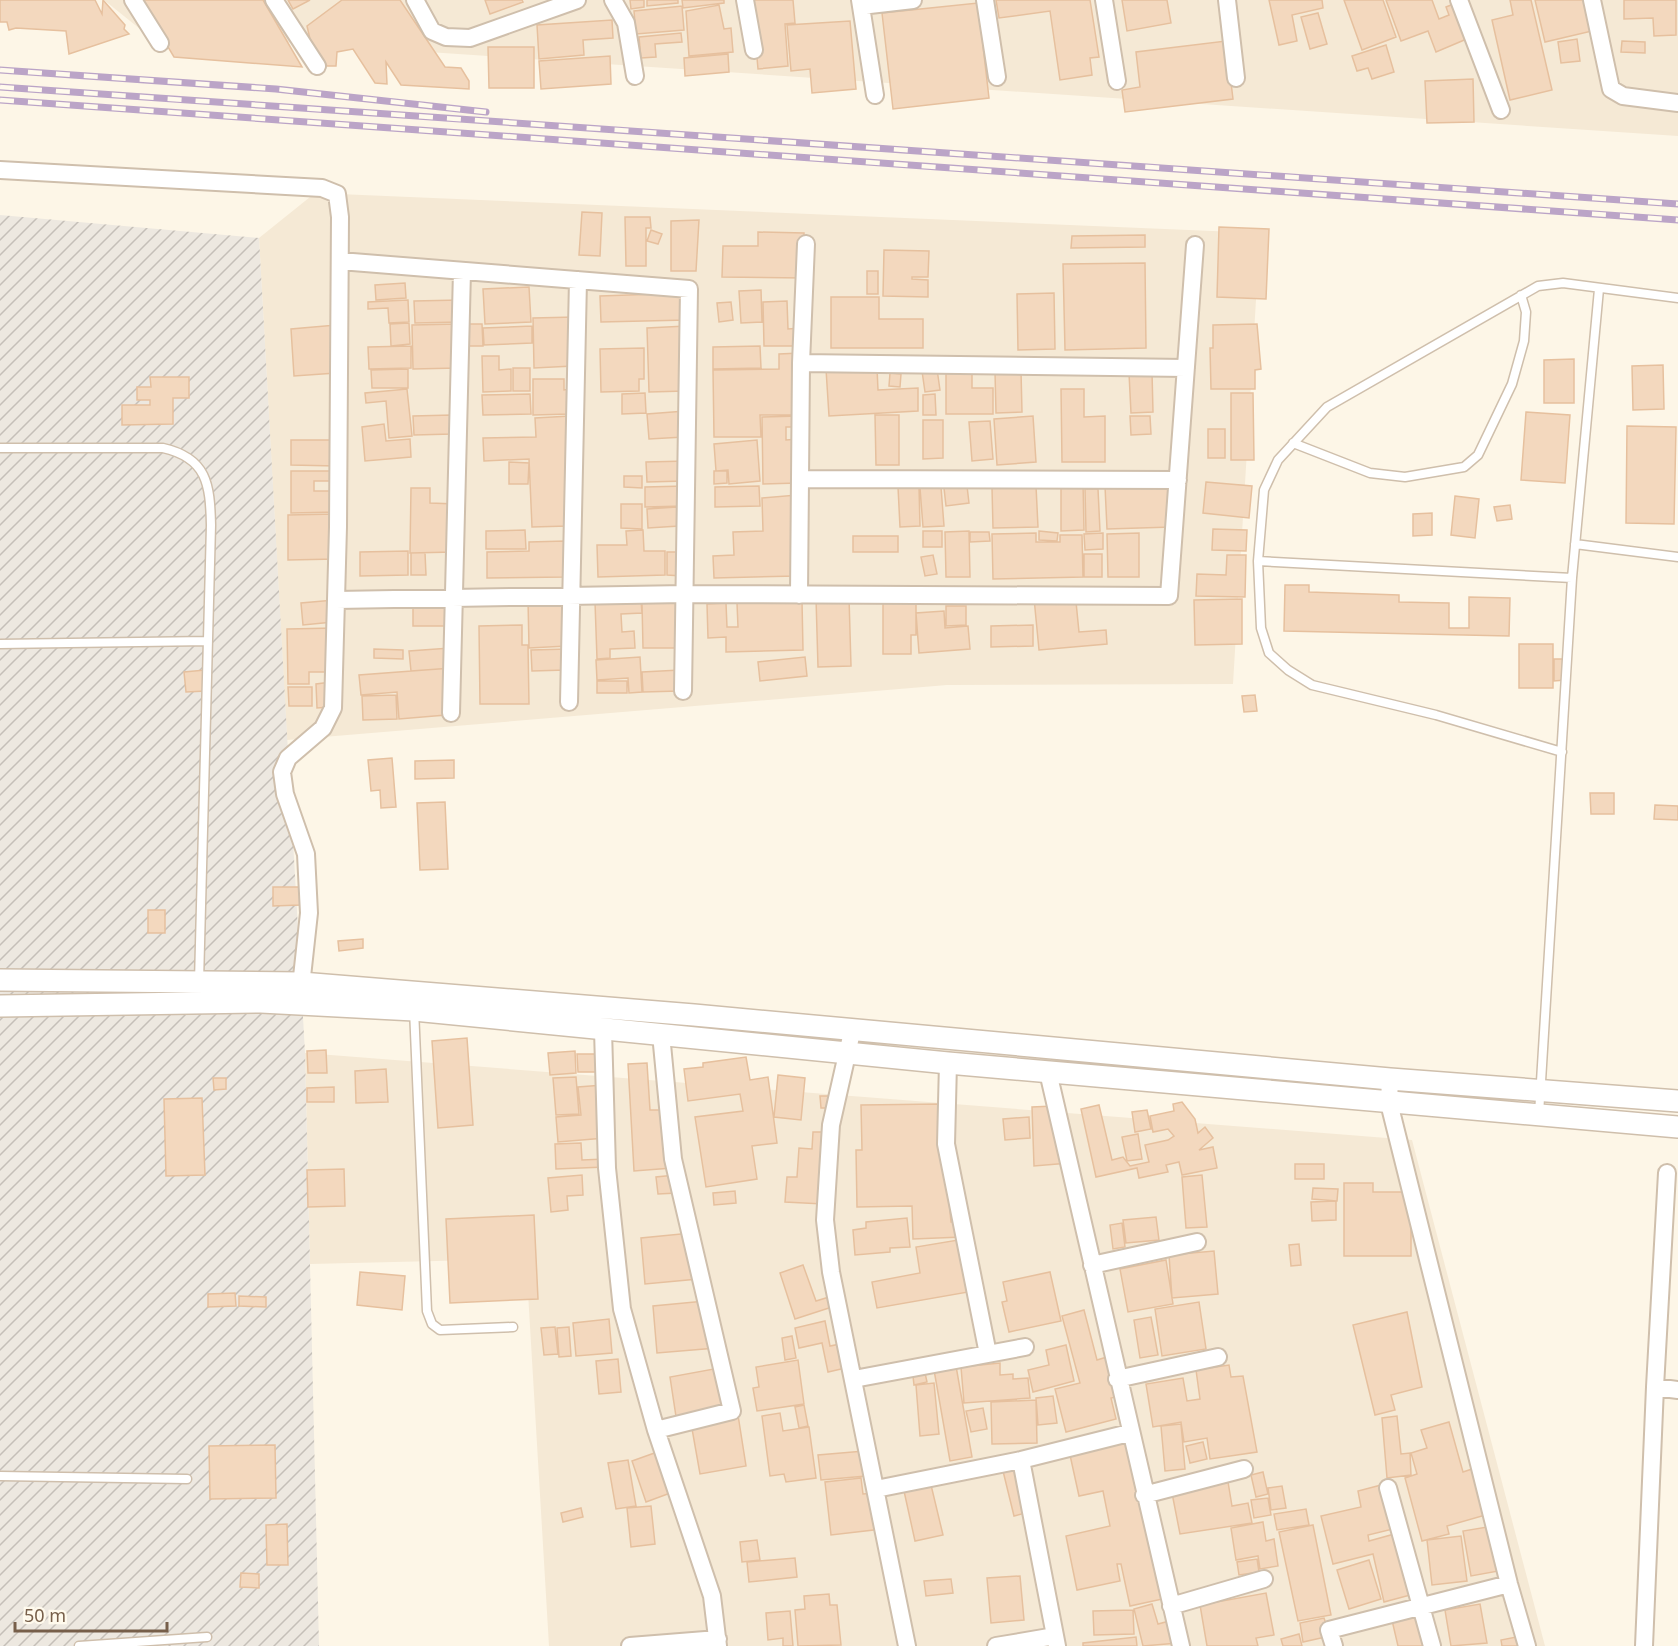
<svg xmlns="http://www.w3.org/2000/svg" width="1678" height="1646" font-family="'Noto Sans',sans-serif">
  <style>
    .residential { fill: #f5e9d5 }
    .industrial { fill: url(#industrial-furrows) }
    .building { fill: #f3d8be; stroke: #e6c09e; stroke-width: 1.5 }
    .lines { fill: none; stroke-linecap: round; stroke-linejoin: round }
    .service-casing { stroke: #cfbfac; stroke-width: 11 }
    .minor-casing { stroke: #cfbfac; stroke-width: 20 }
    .tertiary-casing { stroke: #cfbfac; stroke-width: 24 }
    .service { stroke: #fff; stroke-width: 8 }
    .minor { stroke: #fff; stroke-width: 16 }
    .tertiary { stroke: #fff; stroke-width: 21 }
    .rail-casing { stroke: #bba4c7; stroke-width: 7 }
    .rail { stroke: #fffaed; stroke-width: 4.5; stroke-dasharray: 14; stroke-linecap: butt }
  </style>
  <defs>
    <pattern id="industrial-furrows" width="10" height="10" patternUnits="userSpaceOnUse" patternTransform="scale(1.5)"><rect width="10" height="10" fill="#ede8e0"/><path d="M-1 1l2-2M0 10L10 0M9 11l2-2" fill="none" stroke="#c5bfb8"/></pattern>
  </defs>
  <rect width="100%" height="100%" fill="#fdf6e7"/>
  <path class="residential" d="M104,0H1678V136L145,33Z
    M315,193L1260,233L1233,684L947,685L287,740L259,238Z
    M305,1053L1412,1140L1545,1646H549L526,1259L310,1264Z"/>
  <path class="industrial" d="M0,215L259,238L305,1053L319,1646H0Z"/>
  <path class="building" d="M0,0H95L102,14L103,0L125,25L124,29L129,34L69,54L66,31L16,28L9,30L7,22H0Z
    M140,0H263L302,67L174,57Z
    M288,0H310L293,9Z
    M342,0H400L445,67L461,68L469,81V89L401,85L386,62L387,84L375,83L353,49L337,52L336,66H327L310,39L307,26Z
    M485,0H522L523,2L490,14Z
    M630,0H644V7L631,9Z
    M647,0H678V3L647,6Z
    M682,0H724V3L683,8Z
    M752,0H793L795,23L785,24L788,66L758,69Z
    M996,0H1090L1099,57L1090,58L1092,75L1060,80L1050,11L999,18Z
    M1122,0H1167L1171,23L1127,31Z
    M1269,0H1322L1323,8L1292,15L1297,41L1279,45Z
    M1344,0H1383L1396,37L1362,50Z
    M1386,0H1432L1439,19L1449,15L1446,7L1456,3L1469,38L1436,52L1428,31L1401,41Z
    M1510,0H1531L1552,90L1510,100L1492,20L1513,15Z
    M1535,0H1585L1592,31L1545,42Z
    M1624,0H1676V35L1654,36L1653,18L1624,19Z
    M978,3L989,98L893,109L882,13Z
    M719,5L724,29L731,28L733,52L689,56L686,11Z
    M682,6L684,30L636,34L634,11Z
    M1318,13L1327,44L1310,49L1301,17Z
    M612,20L613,38L583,40L584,55L539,59L537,25Z
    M850,21L856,89L812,93L810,69L791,71L787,25Z
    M681,33L682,42L655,44L656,57L641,58L639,37Z
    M1577,39L1580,61L1561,63L1558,42Z
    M1226,41L1233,99L1125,112L1122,90L1140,87L1136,52Z
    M1622,41L1645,42V53L1621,52Z
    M1386,45L1394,72L1372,79L1368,68L1357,71L1352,56Z
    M488,47H534V88H489Z
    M728,54L729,72L685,76L684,58Z
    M610,56L611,84L541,89L539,61Z
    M1473,79L1474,122L1427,123L1425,81Z
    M582,212L602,213L600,256L579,255Z
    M625,217H650L651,228H646V266H626Z
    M699,220L696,271H671V221Z
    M1219,227L1269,229L1266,299L1217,297Z
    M651,230L662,234L658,244L647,241Z
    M758,232L804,233V278L722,277L723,246H758Z
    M1145,235V247L1071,248L1072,236Z
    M884,250L929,251L928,277H912V279L928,280V297L883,296Z
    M1145,263L1146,348L1065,350L1063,264Z
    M867,271H878V294H867Z
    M405,283L406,298L376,300L375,285Z
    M529,287L531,322L485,324L483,289Z
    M761,290L762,322L741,323L739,291Z
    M687,293V320L601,322L600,296Z
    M1054,293L1055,349L1018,350L1017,294Z
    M831,297H879V319H923V348H831Z
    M408,300L409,322L389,323L388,308L368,309V302Z
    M460,300V322L415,323L414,301Z
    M787,301L788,329L801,328L800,346H764L763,302Z
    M731,302L733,320L719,322L717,303Z
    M575,317L573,366L534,368L533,318Z
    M409,323L410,344L391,346L390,324Z
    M459,324L458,368L413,369L412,325Z
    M461,324H482L483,346H462Z
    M1257,324L1261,369L1255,370V389H1211L1210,348H1213V325Z
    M336,325V373L294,376L291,329Z
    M532,326V343L484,345L483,328Z
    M686,326L685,391L649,392L647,328Z
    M411,346V368L369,369L368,347Z
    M760,346L761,368L713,369V347Z
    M644,348V379H639V391L601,392L600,349Z
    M800,353V415H760L761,437H714L713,370L779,369V354Z
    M482,356H499V370L511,369V391L483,392Z
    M1574,359V403H1544V360Z
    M1663,365L1664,409L1633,410L1632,366Z
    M946,367H972V388H993V414H946Z
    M513,368H530V391H513Z
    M877,368L878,390L918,388V411L829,416L826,369Z
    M408,369V388H372L371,370Z
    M937,369L940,390L925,392L922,371Z
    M1021,371L1022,412L996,413L995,372Z
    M1152,372L1153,412L1131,413L1129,373Z
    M890,373L901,374L900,387L889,386Z
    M150,377H189V398H173V424L122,425V405H150V400H137V387H151Z
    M533,379H564V390L571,389L570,414L533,415Z
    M407,389L412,436L389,438L386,401L366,403L365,393Z
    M1061,389H1084V417L1105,416V462H1062Z
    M645,393L646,413L622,414V394Z
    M1231,393H1253L1254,460H1231Z
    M530,394L531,414L483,415L482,395Z
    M935,394L936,415H923V395Z
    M685,411L684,437L649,439L647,414Z
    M1526,412L1570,415L1565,483L1521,480Z
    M452,415V434L414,435L413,416Z
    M875,415H899V465H876Z
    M570,416L568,526L532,527L529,459L484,461L483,438L536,437L535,418Z
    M800,416L799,427H786V440L799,439L798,483L763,484L762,417Z
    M1033,416L1036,462L997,465L994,419Z
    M1130,416H1150L1151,434L1131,435Z
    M923,420H943V458L923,459Z
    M990,421L993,459L972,461L969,422Z
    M384,424L386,441L410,439L411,457L365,461L362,427Z
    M1627,426L1676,427L1674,524L1626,523Z
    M1208,429H1225V458H1208Z
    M291,440H336V466L291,465Z
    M757,440L760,481L729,484L728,470L716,471L714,444Z
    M686,461L685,481L647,482L646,462Z
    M509,462L529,463L528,484H509Z
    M291,471H337L336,481H314V491H337V512L291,513Z
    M714,471H727V483L714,484Z
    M624,476H642V488L624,487Z
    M1061,482H1083L1084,530L1061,531Z
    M1206,482L1252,486L1249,518L1203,513Z
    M1175,485L1172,527L1107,529L1105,486Z
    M685,486L684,506L645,507V487Z
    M759,486L760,506L715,507V487Z
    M967,486L969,503L946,506L944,488Z
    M1036,486L1038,527L993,528L992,488Z
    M898,487H919L920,526L900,527Z
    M941,487L944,526L923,527L920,488Z
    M411,488H430V503L456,504L454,552L410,553Z
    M1085,489H1098L1100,531L1086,532Z
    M797,495L796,576L714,578L713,556L734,555L733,532L763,531L762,498Z
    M1455,496L1479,499L1475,538L1451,535Z
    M621,504H642V529L621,528Z
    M1510,505L1512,519L1497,521L1494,507Z
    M677,507L679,526L648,528L647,509Z
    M1432,513V535L1413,536V514Z
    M335,514L336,559L288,560V515Z
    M1213,529L1247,530L1246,551L1212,550Z
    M525,530L526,549H486V531Z
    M643,530L644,551H665V575L598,577L597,545H627L626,531Z
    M923,531H942V547H923Z
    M969,531L970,577H946L945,532Z
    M1039,531L1058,533L1057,541L1039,540Z
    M970,532H989L990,541L970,542Z
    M1036,533V542H1060V535H1082L1083,577L993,579L992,534Z
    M1103,533V549L1085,550L1084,534Z
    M1139,533V577H1108L1107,534Z
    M853,536H898V552H853Z
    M565,541L564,577L487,578V552L529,551V542Z
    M408,551V575L360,576V552Z
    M667,552H683L682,576L667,575Z
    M411,553H425L426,575H411Z
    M1084,554H1102V577H1084Z
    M933,555L937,574L925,576L921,557Z
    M1227,555H1246L1245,597L1196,596L1197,574L1226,575Z
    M1285,585H1309V592L1399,595V602L1449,603V628H1469V597L1510,598L1509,636L1284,631Z
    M849,597L851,666L818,667L816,598Z
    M568,598L567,646L529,648L528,600Z
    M1034,598L1076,602L1079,632L1106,630L1107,644L1039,650Z
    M1242,599V644L1195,645L1194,600Z
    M334,600L333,622L303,625L301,603Z
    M641,600L642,613L621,614L622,632L634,631L635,648L610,649V658L597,659L595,602Z
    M802,601L803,650L726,652V637L708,638L707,604L726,603L727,627H738L737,603Z
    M916,601V635H911V654H883V603Z
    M683,602L680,648H643L642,603Z
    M413,604H453L452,626H413Z
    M946,606H966V625L946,626Z
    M944,611L945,628L968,626L970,649L919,653L916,613Z
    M522,625V645H528L529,704H480L479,626Z
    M1033,625V646L991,647V626Z
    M334,628L331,672H309V684H288L287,629Z
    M1519,644H1553V688H1519Z
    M450,648L452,668L411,671L409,651Z
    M374,649L403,650V659L374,658Z
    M568,649L566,670L532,671L531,650Z
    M640,657L642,692L629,693L628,678L597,680L596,660Z
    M805,657L807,676L760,681L758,662Z
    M1554,659H1566L1565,680L1554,681Z
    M451,668L446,715L399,719L397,692L361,695L359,675Z
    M205,670L206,691L186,692L184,672Z
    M680,670V691L643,692L642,672Z
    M597,681H627V693H597Z
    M331,682L330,707L317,708L316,684Z
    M288,687H312V706H289Z
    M396,695L397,719L363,720L362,696Z
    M1255,695L1257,711L1244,712L1242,696Z
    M392,758L396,807L381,808L380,790L371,791L368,760Z
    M454,760V778L415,779V761Z
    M1590,793H1614V814H1591Z
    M445,802L448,869L420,870L417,803Z
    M1655,805L1678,806V820L1654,819Z
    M273,887H300V905L273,906Z
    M148,910H165V933H148Z
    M363,939V948L339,951L338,941Z
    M467,1038L473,1125L438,1128L432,1041Z
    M326,1050L327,1073H308L307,1051Z
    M575,1051L576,1073L550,1075L548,1053Z
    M577,1054H603V1072H578Z
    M746,1057L750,1080L768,1077L777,1143L752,1146L757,1179L706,1187L695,1117L743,1111L740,1094L688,1101L684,1069L703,1067V1063Z
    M647,1063L650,1110H667L672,1168L634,1171L628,1064Z
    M386,1069L388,1102L356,1103L355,1071Z
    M778,1075L805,1078L801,1120L774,1117Z
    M576,1077L579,1114L556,1115L553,1078Z
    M213,1078H226V1089L214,1090Z
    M603,1085L605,1138L558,1142L556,1117L581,1115L578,1087Z
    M334,1087V1102H307V1088Z
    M820,1096H836L834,1108H821Z
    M202,1098L205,1175L166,1176L164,1099Z
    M1182,1102L1195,1119L1198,1133L1205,1127L1213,1138L1199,1150L1213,1147L1217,1168L1182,1175L1179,1162L1166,1165L1168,1172L1139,1178L1137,1168L1096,1177L1081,1109L1099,1105L1112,1160L1123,1157L1130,1166L1149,1162L1145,1145L1168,1140L1174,1136L1168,1129L1153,1132L1150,1116L1174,1111L1173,1104Z
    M940,1104L951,1222H958L962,1237L913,1239L912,1206L857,1207L856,1150H862L861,1105Z
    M1054,1106L1069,1163L1034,1166L1032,1107Z
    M1147,1110L1151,1129L1135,1132L1132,1112Z
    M1029,1117L1030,1138L1005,1140L1003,1119Z
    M813,1132H828L823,1204L785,1202L787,1177H797L799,1148L812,1149Z
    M1138,1134L1142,1159L1127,1161L1122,1137Z
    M581,1143L582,1160L605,1159V1167L556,1169L555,1144Z
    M1295,1164H1324V1179H1295Z
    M344,1169L345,1206L308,1207L307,1170Z
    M582,1175L583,1195L567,1196L568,1210L551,1212L548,1178Z
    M675,1175L677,1193L658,1194L656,1177Z
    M1202,1175L1207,1227L1186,1228L1182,1177Z
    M1344,1183H1373V1192H1411V1256H1344Z
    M1313,1188L1338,1189L1337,1201L1312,1199Z
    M735,1191L736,1203L714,1205L713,1193Z
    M1336,1201V1220L1312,1221L1311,1202Z
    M534,1215L538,1299L450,1303L446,1219Z
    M1156,1217L1159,1240L1126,1243L1123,1220Z
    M907,1218L910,1247L890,1248V1252L855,1255L853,1230L866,1228V1222Z
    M1122,1223L1125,1247L1113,1249L1110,1225Z
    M691,1233L698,1279L645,1284L641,1238Z
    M964,1239L974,1291L877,1308L872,1282L920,1273L916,1247Z
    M1299,1244L1301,1265L1291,1266L1289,1245Z
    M1214,1251L1218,1294L1172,1298L1169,1255Z
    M1166,1260L1173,1304L1128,1312L1120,1269Z
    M803,1265L816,1301L829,1297L832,1307L795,1319L780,1273Z
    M360,1272L405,1276L402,1310L357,1305Z
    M1050,1272L1061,1321L1009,1332L1002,1302L1007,1301L1003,1282Z
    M235,1293L236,1306L208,1307V1294Z
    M239,1296L266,1297V1307L239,1306Z
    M705,1301L716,1348L657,1353L653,1306Z
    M1199,1302L1206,1349L1162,1356L1155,1309Z
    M1084,1310L1097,1360L1110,1356L1120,1396L1111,1398L1116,1419L1066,1432L1055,1389L1080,1383L1062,1316Z
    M1407,1312L1422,1387L1391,1395L1395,1410L1375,1415L1353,1325Z
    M1151,1317L1158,1355L1140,1358L1134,1320Z
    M609,1319L612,1353L576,1356L573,1323Z
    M825,1321L830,1346L845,1343L850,1367L828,1372L822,1343L799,1348L795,1328Z
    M555,1327L558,1354L544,1355L541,1328Z
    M569,1327L571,1356L559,1357L557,1328Z
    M792,1336L796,1358L785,1360L782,1338Z
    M1066,1345L1074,1381L1033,1392L1028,1370L1049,1365L1046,1350Z
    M618,1359L621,1392L599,1394L596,1361Z
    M798,1360L804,1404L757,1411L753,1388L759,1387L756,1367Z
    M1000,1363V1375L1013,1374V1379L1028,1378L1030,1398L964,1403L961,1367Z
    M1229,1365L1231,1377L1243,1376L1257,1452L1210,1459L1207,1438L1184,1442L1181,1422L1153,1427L1146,1384L1183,1378L1187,1401L1200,1399L1196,1370Z
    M956,1366L972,1457L950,1461L934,1370Z
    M719,1368L729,1409L677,1423L670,1377Z
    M925,1373L927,1382L914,1385L913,1376Z
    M934,1383L939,1434L920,1436L916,1385Z
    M1053,1396L1057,1423L1038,1425L1036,1398Z
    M1036,1400L1037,1443L992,1444L991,1402Z
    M804,1405L808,1426L799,1428L795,1407Z
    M983,1408L987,1429L971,1432L966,1411Z
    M780,1413L783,1431L809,1427L816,1478L786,1482L784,1474L770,1476L762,1416Z
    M738,1415L746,1466L700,1474L691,1423Z
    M1397,1416L1401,1454L1410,1453L1411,1475L1387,1478L1382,1418Z
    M1449,1422L1463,1472L1478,1467L1489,1514L1447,1526L1449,1534L1422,1541L1405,1478L1417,1474L1411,1453L1427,1448L1421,1430Z
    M1181,1424L1185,1469L1165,1471L1161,1426Z
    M1128,1442L1167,1598L1130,1606L1121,1564H1117L1120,1581L1077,1590L1066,1536L1110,1526L1103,1491L1079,1496L1070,1455Z
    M1203,1442L1207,1459L1190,1463L1186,1446Z
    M275,1445L276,1498L210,1499L209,1446Z
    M660,1451L673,1492L646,1502L632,1461Z
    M864,1451L866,1476L821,1480L818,1455Z
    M628,1460L636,1506L616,1509L608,1463Z
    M1020,1466L1029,1512L1014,1516L1003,1471Z
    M1263,1472L1268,1494L1256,1497L1251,1475Z
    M861,1478L863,1494L875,1493L882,1529L831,1535L825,1482Z
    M1228,1482L1232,1506L1248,1503L1252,1523L1180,1534L1172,1493Z
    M1385,1484L1397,1528L1368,1535L1369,1541L1398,1533L1414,1594L1384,1602L1373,1554L1333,1564L1321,1516L1361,1507L1358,1491Z
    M931,1485L943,1535L915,1541L904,1491Z
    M1282,1486L1286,1508L1271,1510L1268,1488Z
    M1268,1498L1271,1515L1254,1518L1251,1500Z
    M651,1506L655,1544L631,1547L627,1508Z
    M581,1508L583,1517L563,1522L561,1513Z
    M1306,1509L1309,1525L1277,1530L1274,1514Z
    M1263,1522L1266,1541L1274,1539L1278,1566L1260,1569L1258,1556L1236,1560L1231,1528Z
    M287,1524L288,1565H267L266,1525Z
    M1313,1525L1331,1615L1298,1621L1279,1532Z
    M1493,1526L1504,1570L1471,1576L1463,1531Z
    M1461,1536L1467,1581L1432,1585L1427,1540Z
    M757,1540L760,1560L742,1562L740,1542Z
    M795,1558L797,1577L749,1582L747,1562Z
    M1257,1559L1259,1572L1239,1575L1237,1562Z
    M1369,1560L1381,1599L1349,1609L1337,1570Z
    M241,1573L259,1574V1588L240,1587Z
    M1020,1576L1024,1620L991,1623L987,1578Z
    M951,1579L953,1593L926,1596L924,1581Z
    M1266,1593L1274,1635L1256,1638L1258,1646H1207L1200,1605Z
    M829,1594L830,1605H837L841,1645L798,1646L795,1610L805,1609L804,1596Z
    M1152,1604L1158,1624L1173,1620L1178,1643L1143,1646L1134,1609Z
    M1480,1604L1487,1643L1451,1646L1445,1610Z
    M1133,1610L1134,1634L1094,1635L1093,1611Z
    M1420,1610L1429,1646H1398L1391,1616Z
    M790,1611L793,1646H783V1638L768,1640L766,1613Z
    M1324,1618L1330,1636L1303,1642L1300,1623Z
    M1299,1634L1302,1646H1283L1281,1639Z
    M1521,1636L1524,1646H1502L1501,1640Z
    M1136,1637L1137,1646H1083V1643Z"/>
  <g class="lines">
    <g class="service-casing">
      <path id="service" d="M1293,443L1370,473L1405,477L1464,467L1478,455L1512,384L1524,341L1526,312L1521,295
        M0,448H163C207,458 210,484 211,525L199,982
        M1575,544L1678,557
        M1258,561L1572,578L1539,1114
        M1572,578L1599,289
        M0,644L208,641
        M1562,752L1436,715L1312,685L1288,670L1269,653L1261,628L1258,561L1264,490L1278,460L1327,407L1538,286L1563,283L1678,298
        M414,1009L427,1311L432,1324L440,1330L513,1327
        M0,1476L187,1479
        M79,1646L207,1637"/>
    </g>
    <g class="minor-casing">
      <path id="minor" d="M133,0L160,43
        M274,0L317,66
        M415,0L432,31L446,37L470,38L577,0
        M613,0L626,23L635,76
        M745,0L754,50
        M860,0L875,95
        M985,0L997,77
        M1104,0L1117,81
        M1227,0L1236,78
        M1459,0L1501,110
        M1592,0L1611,89L1623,96L1678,103
        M861,6L913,0
        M0,170L322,188L337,194L340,217L338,527L333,708L323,728L288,758L282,772L285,794L306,854L309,913L300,995
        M340,261L689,289L683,691
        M801,363L1186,368
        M800,479L1178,480
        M799,595L801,363L806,244
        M336,600L685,594L1169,596L1195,245
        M569,702L578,280
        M451,713L462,271
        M603,1030L607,1168L622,1309L656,1430L712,1596L718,1646
        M852,1032L831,1125L825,1220L831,1272L907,1646
        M948,1063L946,1144L988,1354
        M1048,1072L1181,1646
        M1390,1079L1389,1103L1509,1584L1527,1646
        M1667,1173L1655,1387L1678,1390
        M1092,1265L1197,1242
        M854,1379L1025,1347
        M1117,1379L1218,1357
        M656,1430L732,1411L673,1159L661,1034
        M1021,1460L1057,1646
        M1388,1488L1432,1646
        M876,1489L1021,1460L1129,1433
        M1144,1495L1244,1469
        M1171,1606L1264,1579
        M630,1646L718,1639
        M996,1646L1055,1636
        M1334,1646L1329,1630L1509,1584
        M1644,1646L1655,1387"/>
    </g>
    <g class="tertiary-casing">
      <path id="tertiary" d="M0,980L301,983L694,1015L1390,1079L1678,1101
        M0,1006L261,1002L414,1010L948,1063L1678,1127"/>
    </g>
    <use href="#service" class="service"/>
    <use href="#minor" class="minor"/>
    <use href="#tertiary" class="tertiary"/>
    <g class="rail-casing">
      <path id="rail" d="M0,70L276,89L486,112
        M0,87L1678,204
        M0,100L1678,220"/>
    </g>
    <use href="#rail" class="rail"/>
  </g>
  <path d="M15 1622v9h152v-9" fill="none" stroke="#775f4a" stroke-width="3"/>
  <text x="24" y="1622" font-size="18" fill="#775f4a" stroke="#fffaed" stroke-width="4.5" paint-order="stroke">50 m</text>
</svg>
